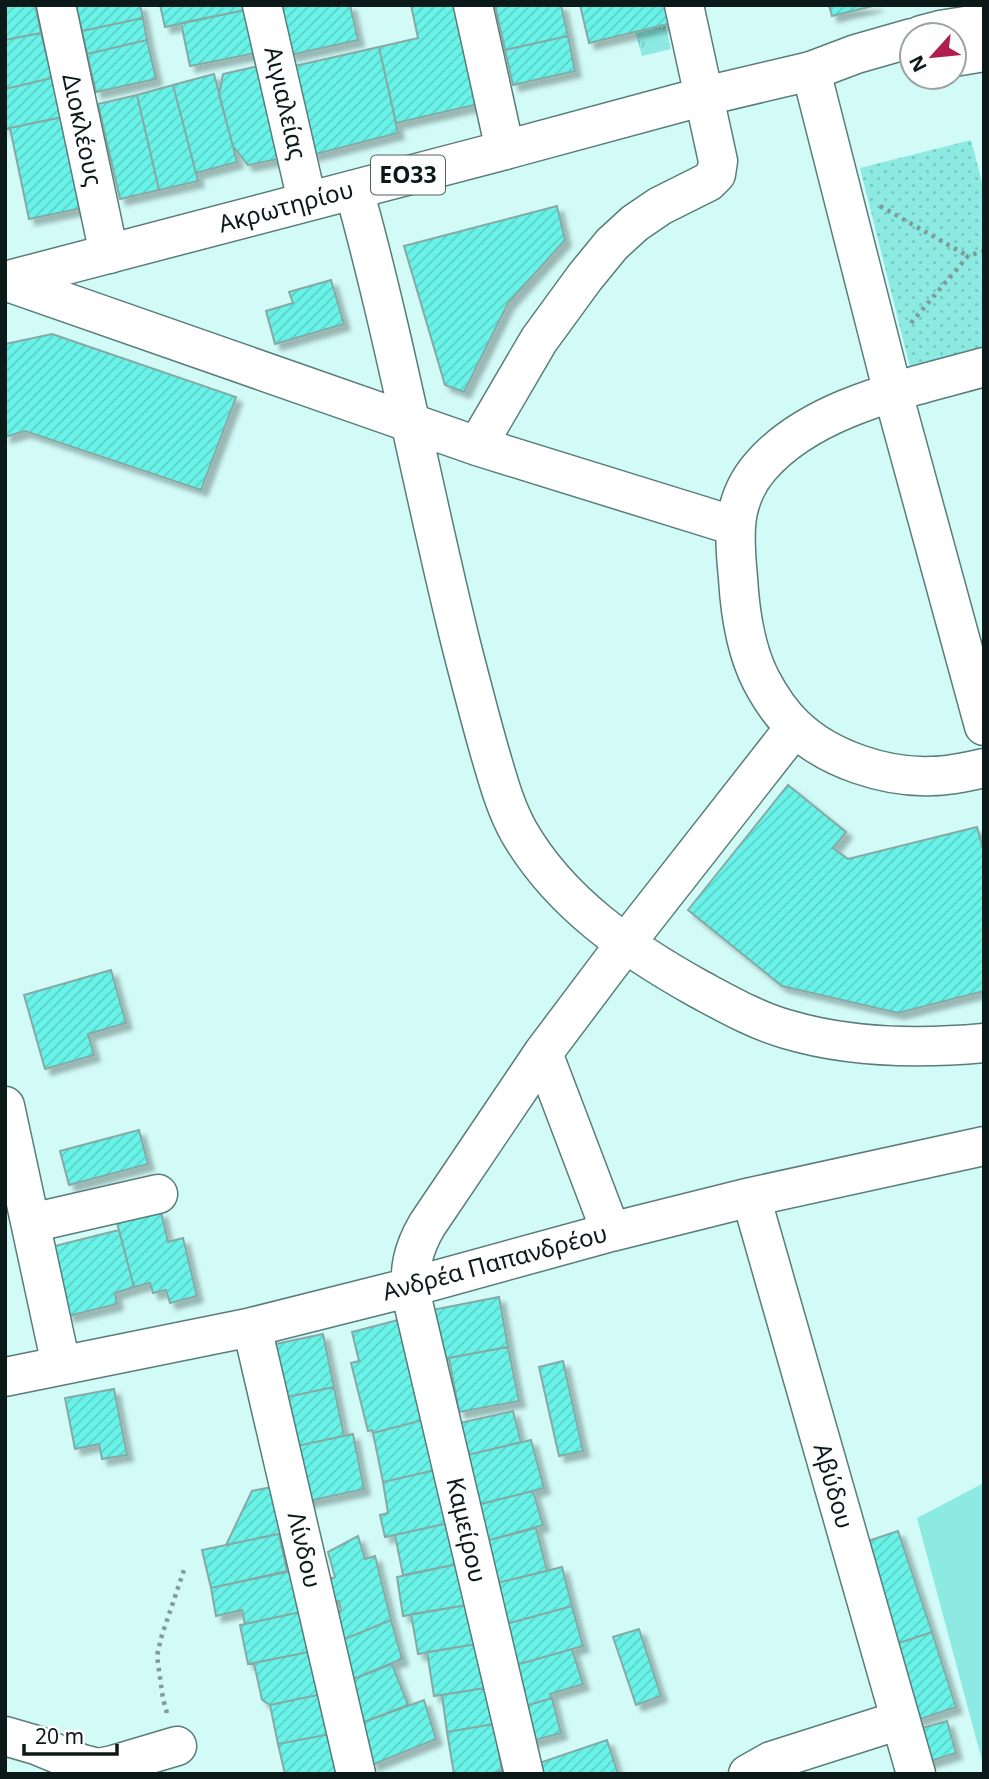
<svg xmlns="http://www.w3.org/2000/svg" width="989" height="1779" font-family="'Noto Sans',sans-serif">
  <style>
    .grass { fill: url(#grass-tufts) }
    .park { fill: url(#park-dots) }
    .pitch { fill: #8ceae2 }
    .building { fill: url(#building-hatch); stroke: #85aaa6; stroke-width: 2; filter: url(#shadow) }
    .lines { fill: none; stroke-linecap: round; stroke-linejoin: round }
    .minor-casing { stroke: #597d7a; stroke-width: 41 }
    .major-casing { stroke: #597d7a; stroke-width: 41 }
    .path { stroke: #7e9c99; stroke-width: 4.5; stroke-dasharray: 3.5 5; stroke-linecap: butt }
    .minor { stroke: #fff; stroke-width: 38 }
    .major { stroke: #fff; stroke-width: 38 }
    .labels { text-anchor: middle; stroke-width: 5; stroke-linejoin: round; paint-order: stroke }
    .shield { fill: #fefefe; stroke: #545e5e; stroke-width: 2 }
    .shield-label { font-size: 23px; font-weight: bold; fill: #0b1a19 }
    .street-label { font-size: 24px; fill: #0b1a19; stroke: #fefefe }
  </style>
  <defs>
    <pattern id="grass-tufts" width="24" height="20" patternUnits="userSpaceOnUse" patternTransform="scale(1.75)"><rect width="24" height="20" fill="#8ceae2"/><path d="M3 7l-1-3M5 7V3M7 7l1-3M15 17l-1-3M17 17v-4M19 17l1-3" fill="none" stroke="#77c8c1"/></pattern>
    <pattern id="park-dots" width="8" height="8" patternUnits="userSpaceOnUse" patternTransform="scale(1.75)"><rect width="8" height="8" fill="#8ceae2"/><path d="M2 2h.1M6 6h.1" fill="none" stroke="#77c8c1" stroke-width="1.8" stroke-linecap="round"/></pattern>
    <pattern id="building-hatch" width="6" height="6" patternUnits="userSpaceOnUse" patternTransform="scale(1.75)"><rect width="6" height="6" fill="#69f3e8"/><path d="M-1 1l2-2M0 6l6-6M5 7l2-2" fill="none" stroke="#5ad0c6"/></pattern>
    <filter id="shadow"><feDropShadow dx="6" dy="6" stdDeviation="2" flood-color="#0004"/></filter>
  </defs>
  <rect width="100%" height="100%" fill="#d2faf6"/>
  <path class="grass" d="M665,24L671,49L642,56L635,31Z"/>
  <path class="park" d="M971,140L984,190V348L910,367L860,168Z"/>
  <path class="pitch" d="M984,1483V1768L917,1518Z"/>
  <path class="building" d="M5,5H35L41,33L5,40Z
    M76,5H140L143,18L82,31Z
    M160,5H249L250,9L165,27Z
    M279,5H350L358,40L290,55Z
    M411,5H461L483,103L396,123L379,47L418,38Z
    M495,5H561L568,36L505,50Z
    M580,5H668L672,23L589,43Z
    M829,5H877L832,16Z
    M250,9L261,52L190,66L181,23Z
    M143,18L147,40L87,54L82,31Z
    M41,33L52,78L5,89V40Z
    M568,36L575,71L513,85L505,50Z
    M147,40L156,79L96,92L87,54Z
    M379,47L398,133L312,155L290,67Z
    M263,65L283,158L248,165L233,146L219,95L223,74Z
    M214,74L237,162L196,173L173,85Z
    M52,78L62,117L5,129V89Z
    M173,85L198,181L159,190L137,95Z
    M137,95L159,190L120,199L98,104Z
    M68,116L87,207L29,219L10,128Z
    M557,206L565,240L508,303L464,392L445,385L404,246Z
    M331,280L344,324L275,344L266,311L293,303L289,292Z
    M52,334L236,397L201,490L25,431L5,437V344Z
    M788,785L846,832L833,848L848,859L977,827L984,853V991L898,1013L782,986L688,910Z
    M111,970L126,1023L88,1034L94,1055L45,1069L24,995Z
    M139,1130L148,1164L69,1185L60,1151Z
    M161,1212L168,1242L183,1238L197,1296L170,1303L166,1290L153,1293L150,1283L134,1287L117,1223Z
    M119,1230L134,1287L115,1293L117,1304L68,1316L51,1247Z
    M499,1297L508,1347L437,1360L427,1311Z
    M398,1320L423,1420L373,1433L372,1430L368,1431L351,1363L359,1361L352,1332Z
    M323,1334L334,1387L282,1398L271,1345Z
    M508,1347L519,1401L459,1412L449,1358Z
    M563,1361L583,1451L559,1456L539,1367Z
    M334,1387L344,1436L292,1447L282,1398Z
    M114,1389L127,1455L102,1459L99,1444L75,1449L65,1398Z
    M513,1411L521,1442L459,1457L451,1425Z
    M423,1420L436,1470L383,1482L373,1433Z
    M353,1434L364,1489L304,1502L292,1447Z
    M531,1440L544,1488L477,1505L459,1457Z
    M436,1470L449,1523L385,1537L380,1515L388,1513L383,1482Z
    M282,1485L292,1531L226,1545L252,1491Z
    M533,1491L543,1525L486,1541L477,1505Z
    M449,1523L458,1564L403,1575L395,1535Z
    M536,1528L547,1571L489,1585L486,1541Z
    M898,1531L932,1632L893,1645L859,1544Z
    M279,1534L287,1571L211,1588L202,1550Z
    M358,1536L365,1559L375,1556L391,1620L340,1641L332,1613L341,1611L339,1601L331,1603L325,1580L335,1577L328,1552Z
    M458,1564L468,1605L403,1616L397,1577Z
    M562,1567L572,1606L499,1626L489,1585Z
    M301,1569L310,1610L245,1624L242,1610L216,1616L211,1588Z
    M468,1605L477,1644L418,1654L411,1614Z
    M572,1606L583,1646L509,1667L499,1626Z
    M310,1610L319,1650L248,1664L240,1625Z
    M391,1620L402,1659L351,1680L340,1641Z
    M639,1629L661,1696L636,1705L613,1637Z
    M932,1632L956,1707L917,1720L893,1645Z
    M477,1644L485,1688L434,1696L427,1652Z
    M572,1649L583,1684L550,1694L552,1698L519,1708L509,1667Z
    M319,1650L327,1693L270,1705L262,1700L254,1663Z
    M392,1664L408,1705L364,1722L351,1680Z
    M485,1688L494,1724L447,1732L442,1695Z
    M327,1693L336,1733L278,1744L270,1705Z
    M552,1698L561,1733L528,1742L519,1708Z
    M424,1700L436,1739L372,1765L361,1725L364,1722Z
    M947,1721L956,1753L924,1763L915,1730Z
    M494,1724L502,1771L486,1774H454L447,1732Z
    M336,1733L345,1774H285L278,1744Z
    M607,1740L618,1774H543L539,1763Z"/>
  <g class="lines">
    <g class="minor-casing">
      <path id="minor" d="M56,5L109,254
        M262,5L307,201
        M473,5L505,150
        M811,71L893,393L984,726
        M354,190C396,341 424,496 462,648C471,683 480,718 490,753C498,780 505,807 519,832C560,903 629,950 699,989C727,1004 755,1020 786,1029C849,1048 919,1049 984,1043
        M5,281L477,446L735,526
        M984,367C910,388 812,406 760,467C731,501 734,536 738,578C740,612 745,649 761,680C770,697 782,715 795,727C828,759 886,778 932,776C949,776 967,772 984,768
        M477,446L539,340L585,277L612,244L635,223L660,206L708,182L716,174L718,161L684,5
        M543,1053L611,1232
        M5,1106L61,1365
        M751,1197L916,1774
        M31,1223L158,1194
        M252,1327L356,1774
        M5,1377L252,1327L411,1287L611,1232L751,1197L984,1146
        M5,1736L36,1745L82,1764L98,1768L113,1765L177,1746
        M524,1774L412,1298C408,1270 413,1249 427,1225L543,1053L625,944L795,727
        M748,1774L771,1761L900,1720"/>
    </g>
    <g class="major-casing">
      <path id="major" d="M921,35L940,30L984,23
        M954,57L984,52
        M5,281L505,150L705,96L811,71L856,54L912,38"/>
    </g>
    <path class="path" d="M880,206L968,256
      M911,323L968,256L984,251
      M167,1713L163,1699L157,1656L161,1638L185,1567"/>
    <use href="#minor" class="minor"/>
    <use href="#major" class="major"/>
  </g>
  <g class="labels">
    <rect class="shield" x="371" y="155.5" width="74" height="39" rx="5"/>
    <g class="shield-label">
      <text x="408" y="183">ΕΟ33</text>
    </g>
    <g class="street-label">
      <text transform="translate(285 103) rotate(77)" y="8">Αιγιαλείας</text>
      <text transform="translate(82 130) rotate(78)" y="8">Διοκλέους</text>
      <text transform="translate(286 207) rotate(-15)" y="8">Ακρωτηρίου</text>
      <text transform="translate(495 1263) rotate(-15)" y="8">Ανδρέα Παπανδρέου</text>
      <text transform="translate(833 1486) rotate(74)" y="8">Αβύδου</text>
      <text transform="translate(466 1530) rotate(77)" y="8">Καμείρου</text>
      <text transform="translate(304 1550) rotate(77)" y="8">Λίνδου</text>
    </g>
  </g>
  <rect width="989" height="1779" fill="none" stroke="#0b1a19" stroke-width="14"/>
  <g transform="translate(933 56) rotate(243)"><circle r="33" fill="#fefefe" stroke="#9da3a2" stroke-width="2"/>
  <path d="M0-5L12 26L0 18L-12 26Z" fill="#af1e4e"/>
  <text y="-10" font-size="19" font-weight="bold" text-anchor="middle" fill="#0b1a19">N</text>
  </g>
  <path d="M24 1744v10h93v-10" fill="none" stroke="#0b1a19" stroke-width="3.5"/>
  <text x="35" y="1744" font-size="21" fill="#0b1a19" stroke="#fefefe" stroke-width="5" paint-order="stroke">20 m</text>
</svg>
